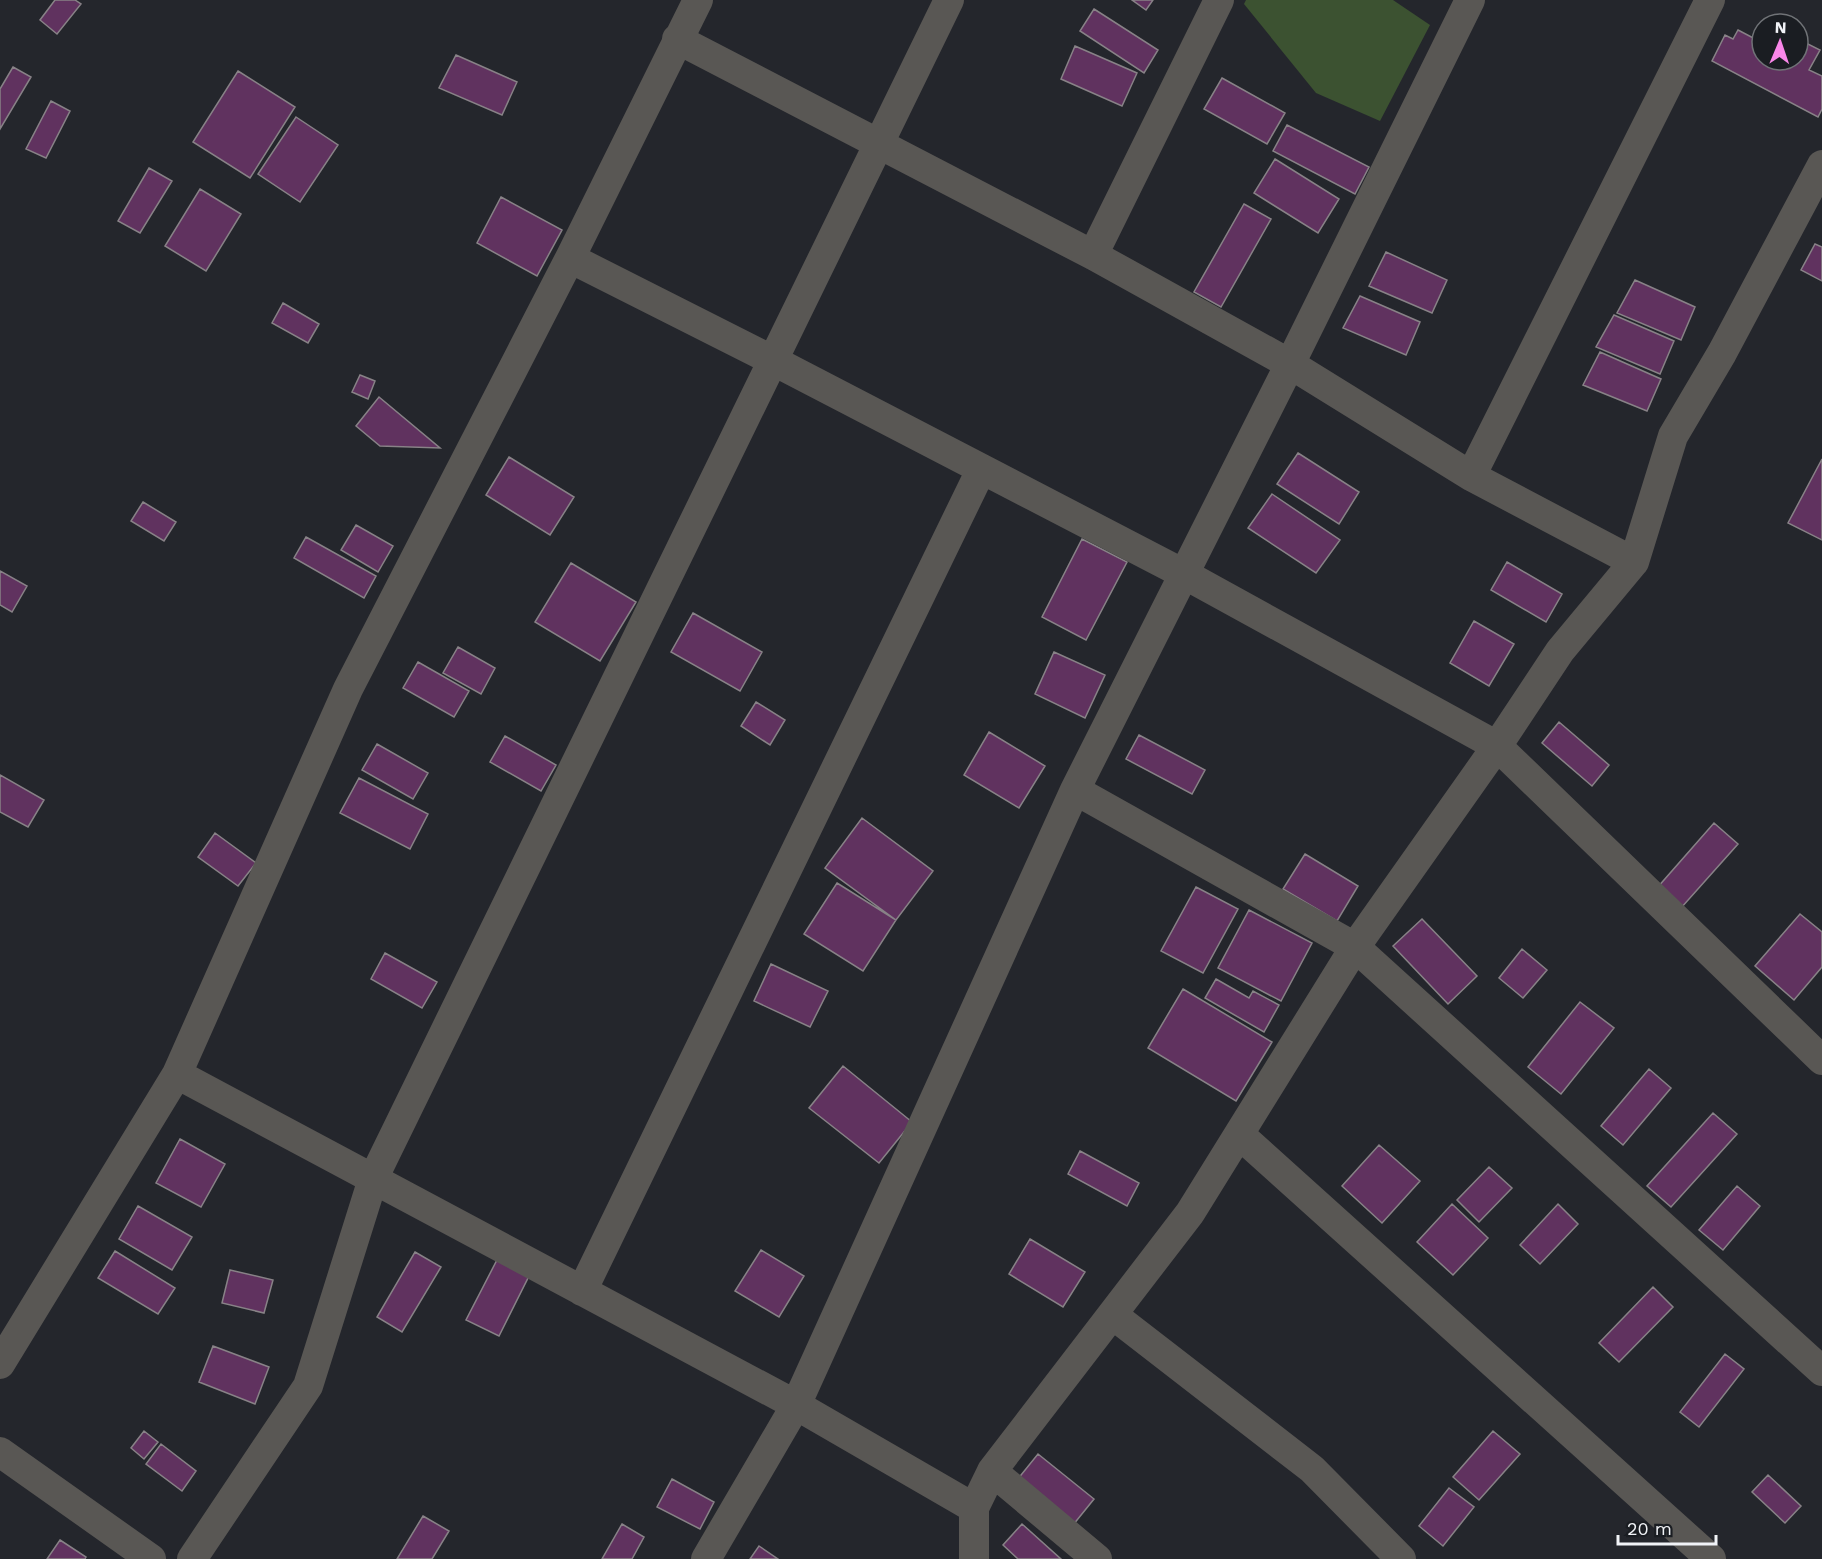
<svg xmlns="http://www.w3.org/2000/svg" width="1822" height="1559" font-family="'Work Sans',sans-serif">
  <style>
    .green { fill: #3c5231 }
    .building { fill: #60325f; stroke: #888287; stroke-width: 1.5 }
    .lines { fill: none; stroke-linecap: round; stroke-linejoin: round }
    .minor { stroke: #595754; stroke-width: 30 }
  </style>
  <rect width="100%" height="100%" fill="#24262c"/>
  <path class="green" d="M1246,0H1393L1430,25L1380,121L1316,93L1244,4Z"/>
  <path class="building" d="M55,0H75L81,4L57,34L40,20Z
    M1132,0H1153L1146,10Z
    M1094,9L1158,50L1144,73L1080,31Z
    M1738,30L1757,40L1762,31V60H1798V39L1820,50L1809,70L1822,76V109L1818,117L1712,61L1725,35L1733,39Z
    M1075,46L1137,73L1122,106L1061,79Z
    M456,55L517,82L502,115L439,88Z
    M13,67L31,77L0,129V89Z
    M238,71L295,107L250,178L193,142Z
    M1222,78L1285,113L1267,144L1204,109Z
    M51,101L70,111L46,158L26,149Z
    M296,117L338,145L300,202L258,174Z
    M1287,125L1369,167L1355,194L1273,151Z
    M1275,159L1339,199L1318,233L1254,193Z
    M149,168L172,181L140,233L118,221Z
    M200,189L241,214L206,271L165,246Z
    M501,197L562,230L537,276L477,243Z
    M1244,204L1271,219L1221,307L1194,292Z
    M1815,244L1822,247V281L1801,270Z
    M1386,252L1447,280L1432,313L1369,286Z
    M1635,280L1695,307L1681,340L1617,313Z
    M1360,296L1420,322L1406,355L1343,328Z
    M283,303L319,324L308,343L272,323Z
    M1614,315L1674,341L1660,374L1596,347Z
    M1600,352L1661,379L1647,411L1583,385Z
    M360,375L375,381L368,399L352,392Z
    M379,397L440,448L380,446L356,426Z
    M1298,453L1359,492L1339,524L1277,484Z
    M509,457L574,497L550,535L486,495Z
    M1822,459V540L1788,523Z
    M1272,494L1340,540L1316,573L1248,528Z
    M143,502L176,522L164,541L131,521Z
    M356,525L393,546L378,572L341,550Z
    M306,537L376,576L364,598L294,558Z
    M1082,539L1127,562L1086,640L1042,617Z
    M1507,562L1562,594L1546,622L1491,590Z
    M571,563L636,602L600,661L535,622Z
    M0,571L27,586L12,612L0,605Z
    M693,613L762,652L740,691L671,652Z
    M1474,621L1514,644L1489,686L1450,663Z
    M458,647L495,668L481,694L443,673Z
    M1054,652L1105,675L1085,718L1035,694Z
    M418,662L469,691L454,717L403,688Z
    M756,702L785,720L770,745L741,726Z
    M1559,722L1609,765L1592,786L1542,743Z
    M989,732L1045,766L1019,808L964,775Z
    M1139,735L1205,770L1192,794L1126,759Z
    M505,736L556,765L541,791L490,762Z
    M377,744L428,773L413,799L362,770Z
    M0,775L44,800L28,827L0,812Z
    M359,778L428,814L410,849L340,813Z
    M862,818L933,871L896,920L825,868Z
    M1714,823L1738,844L1681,908L1657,888Z
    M215,833L256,863L238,886L198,857Z
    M1305,854L1358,886L1337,921L1283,889Z
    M837,883L896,920L863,971L804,934Z
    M1196,887L1238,909L1203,973L1161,951Z
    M1249,910L1312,943L1281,1001L1218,968Z
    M1800,914L1822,932V967L1794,1000L1755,966Z
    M1422,919L1477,976L1448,1004L1393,946Z
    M1522,949L1547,970L1523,998L1499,978Z
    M385,953L437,982L422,1008L371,979Z
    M771,964L828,991L810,1027L754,1001Z
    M1216,979L1249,998L1253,991L1279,1005L1264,1032L1205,998Z
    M1183,989L1272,1042L1236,1101L1148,1048Z
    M1580,1002L1614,1028L1561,1094L1528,1067Z
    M843,1066L912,1122L879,1163L809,1108Z
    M1649,1069L1671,1088L1623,1145L1601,1126Z
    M1713,1113L1737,1134L1671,1207L1647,1186Z
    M180,1139L225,1164L201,1207L156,1183Z
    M1379,1145L1420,1181L1382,1223L1342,1186Z
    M1080,1151L1139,1183L1127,1206L1068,1174Z
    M1489,1167L1512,1188L1479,1222L1457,1200Z
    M1737,1186L1760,1206L1723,1250L1699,1230Z
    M1452,1204L1488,1238L1453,1275L1417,1242Z
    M1558,1204L1578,1224L1540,1264L1520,1245Z
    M138,1206L192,1237L172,1270L119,1239Z
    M1030,1239L1085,1272L1063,1307L1009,1274Z
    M761,1250L804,1276L779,1317L735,1291Z
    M115,1251L175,1288L158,1314L98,1278Z
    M415,1252L441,1267L402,1332L377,1317Z
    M499,1256L531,1272L499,1336L466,1320Z
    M230,1270L273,1280L264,1313L222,1303Z
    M1653,1287L1673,1307L1619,1362L1599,1343Z
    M213,1346L269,1367L255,1404L199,1382Z
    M1725,1354L1744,1369L1699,1427L1680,1412Z
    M144,1431L158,1442L144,1459L131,1448Z
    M1493,1431L1520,1454L1479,1500L1453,1477Z
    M161,1444L196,1471L182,1491L146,1464Z
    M1038,1454L1094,1499L1073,1525L1017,1480Z
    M1768,1475L1801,1506L1785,1523L1752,1492Z
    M672,1479L714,1502L700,1529L657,1507Z
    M1449,1488L1474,1507L1443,1546L1419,1526Z
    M423,1516L449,1531L432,1559H397Z
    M622,1524L644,1537L632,1559H602Z
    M1022,1524L1061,1559H1018L1003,1545Z
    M60,1540L86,1557L85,1559H47Z
    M759,1546L778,1559H750Z"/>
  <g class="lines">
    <path class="minor" d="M677,39L1093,255L1290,364L1471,476L1634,562
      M1093,255L1219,0
      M570,258L772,360L1184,574L1497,746L1822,1060
      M1471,476L1710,0
      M1075,790L1355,947L1822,1371
      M177,1074L796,1405L974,1508
      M1240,1135L1711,1559
      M582,1291L981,470
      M1113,1315L1312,1469L1401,1559
      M0,1364L177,1074L348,689L570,258L698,0
      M0,1452L151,1559
      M992,1471L1097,1559
      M192,1559L308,1386L373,1179L949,0
      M706,1559L796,1405L1075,790L1290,364L1470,0
      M974,1559V1508L992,1471L1190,1213L1355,947L1497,746L1560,651L1634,562L1673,436L1722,353L1822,165"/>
  </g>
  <g transform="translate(1780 42) rotate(2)"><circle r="28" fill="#1a1d22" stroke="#707377" stroke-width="1.5"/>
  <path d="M0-4.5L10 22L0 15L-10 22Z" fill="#f987e9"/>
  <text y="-9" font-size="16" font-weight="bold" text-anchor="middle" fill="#f1f3f7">N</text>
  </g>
  <path d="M1618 1535v9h98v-9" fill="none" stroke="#f1f3f7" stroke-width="3"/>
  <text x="1627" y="1535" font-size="18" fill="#f1f3f7" stroke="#1a1d22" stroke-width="4.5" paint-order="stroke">20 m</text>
</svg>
